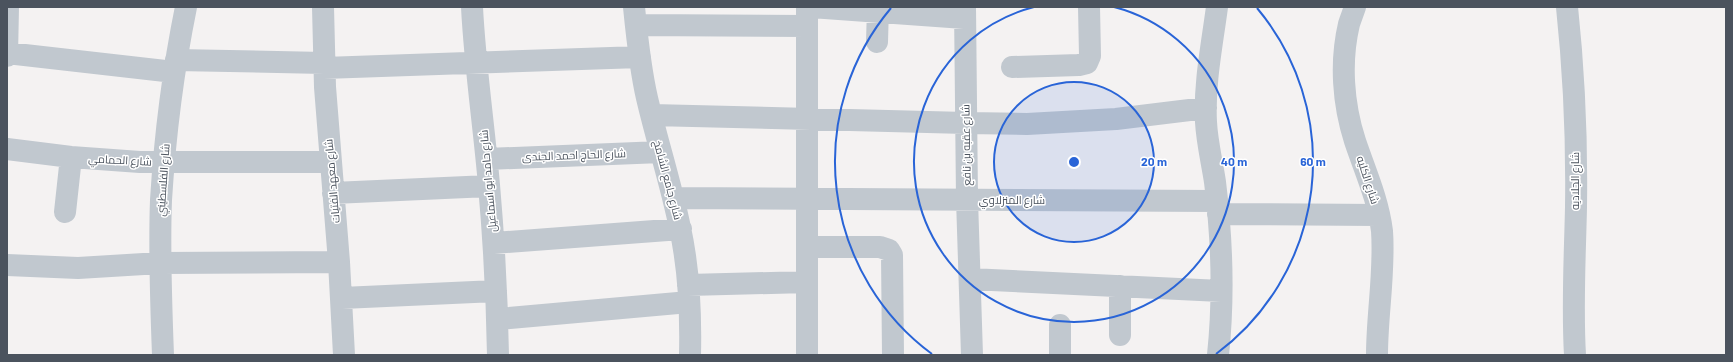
<svg xmlns="http://www.w3.org/2000/svg" width="1733" height="362" font-family="Barlow,Cairo,sans-serif">
  <style>
    .lines { fill: none; stroke-linecap: round; stroke-linejoin: round }
    .street { stroke: #c1c8cf; stroke-width: 22 }
    .ring { fill: none; stroke: #2964d7; stroke-width: 2 }
    .labels { text-anchor: middle; stroke-width: 3; stroke-linejoin: round; paint-order: stroke }
    .street-label { font-size: 11px; fill: #4b535e; stroke: #fff }
    .centre { fill: #2964d7; stroke: #fff; stroke-width: 2 }
    .ring-label { font-size: 12px; text-anchor: middle; font-weight: bold; fill: #2964d7; stroke: #fff; stroke-width: 3; stroke-linejoin: round; paint-order: stroke }
  </style>
  <rect width="100%" height="100%" fill="#f4f2f2"/>
  <g class="lines">
    <path class="street" d="M323,7L325,87L339,262L344,355
      M472,7C475,67 484,126 489,185C494,242 497,298 498,355
      M634,7C637,37 640,68 647,98C657,141 671,184 680,228C689,269 691,312 690,355
      M807,7V355
      M811,7L964,18
      M965,7L967,199L972,355
      M1217,7C1212,45 1204,84 1206,122C1207,142 1212,162 1215,182C1222,239 1224,298 1218,355
      M1355,7C1353,13 1351,18 1349,24C1340,62 1343,104 1355,141C1365,171 1378,199 1382,231C1385,272 1377,314 1377,355
      M1567,7C1574,73 1577,140 1576,207C1575,256 1572,305 1575,355
      M636,25L807,26
      M877,42L878,7
      M7,53L174,72
      M7,56L8,7
      M176,60L324,63
      M1012,67L1079,65L1087,63L1090,56L1089,7
      M324,68L640,57
      M652,115L966,123L1027,124L1116,119L1206,108
      M7,149L71,157L140,162H330
      M487,159L661,152
      M333,193L489,186
      M674,198L1217,201
      M65,212L71,157
      M1218,214L1379,215
      M494,243L681,229
      M807,247H880L889,250L892,255L893,355
      M7,265L78,268L160,263L339,262
      M970,279L1221,291
      M688,285L807,282
      M342,298L496,291
      M498,319L689,302
      M1120,335V286
      M163,355C161,303 159,252 161,200C165,135 173,71 186,7
      M1060,355V325"/>
  </g>
  <circle cx="1074" cy="162" r="80" fill="#2964d7" fill-opacity=".12"/>
  <g class="ring">
    <circle cx="1074" cy="162" r="80"/>
    <path d="M1114 7A160 160 0 1 1 1034 7"/>
    <path d="M932 354A239 239 0 0 1 891 8M1257 8A239 239 0 0 1 1216 354"/>
  </g>
  <g class="labels">
    <g class="street-label">
      <text transform="translate(966 145) rotate(-91)" y="4">شارع عقبه بن نافع</text>
      <text transform="translate(574 155) rotate(-2)" y="4">شارع الحاج احمد الجندى</text>
      <text transform="translate(120 160) rotate(3)" y="4">شارع الحمامي</text>
      <text transform="translate(163 180) rotate(-86)" y="4">شارع الفلسطيني</text>
      <text transform="translate(668 180) rotate(75)" y="4">شارع جامع الشامخ</text>
      <text transform="translate(1368 180) rotate(72)" y="4">شارع الكليه</text>
      <text transform="translate(332 181) rotate(-95)" y="4">شارع معهد الفتيات</text>
      <text transform="translate(488 181) rotate(-95)" y="4">شارع حامد ابو اسماعيل</text>
      <text transform="translate(1575 181) rotate(-90)" y="4">شارع الجلاديه</text>
      <text x="1012" y="204">شارع المنزلاوي</text>
    </g>
  </g>
  <circle cx="1074" cy="162" r="6" class="centre"/>
  <g class="ring-label">
    <text x="1154" y="166">20 m</text>
    <text x="1234" y="166">40 m</text>
    <text x="1313" y="166">60 m</text>
  </g>
  <rect width="1733" height="362" fill="none" stroke="#4b535e" stroke-width="16"/>
</svg>
